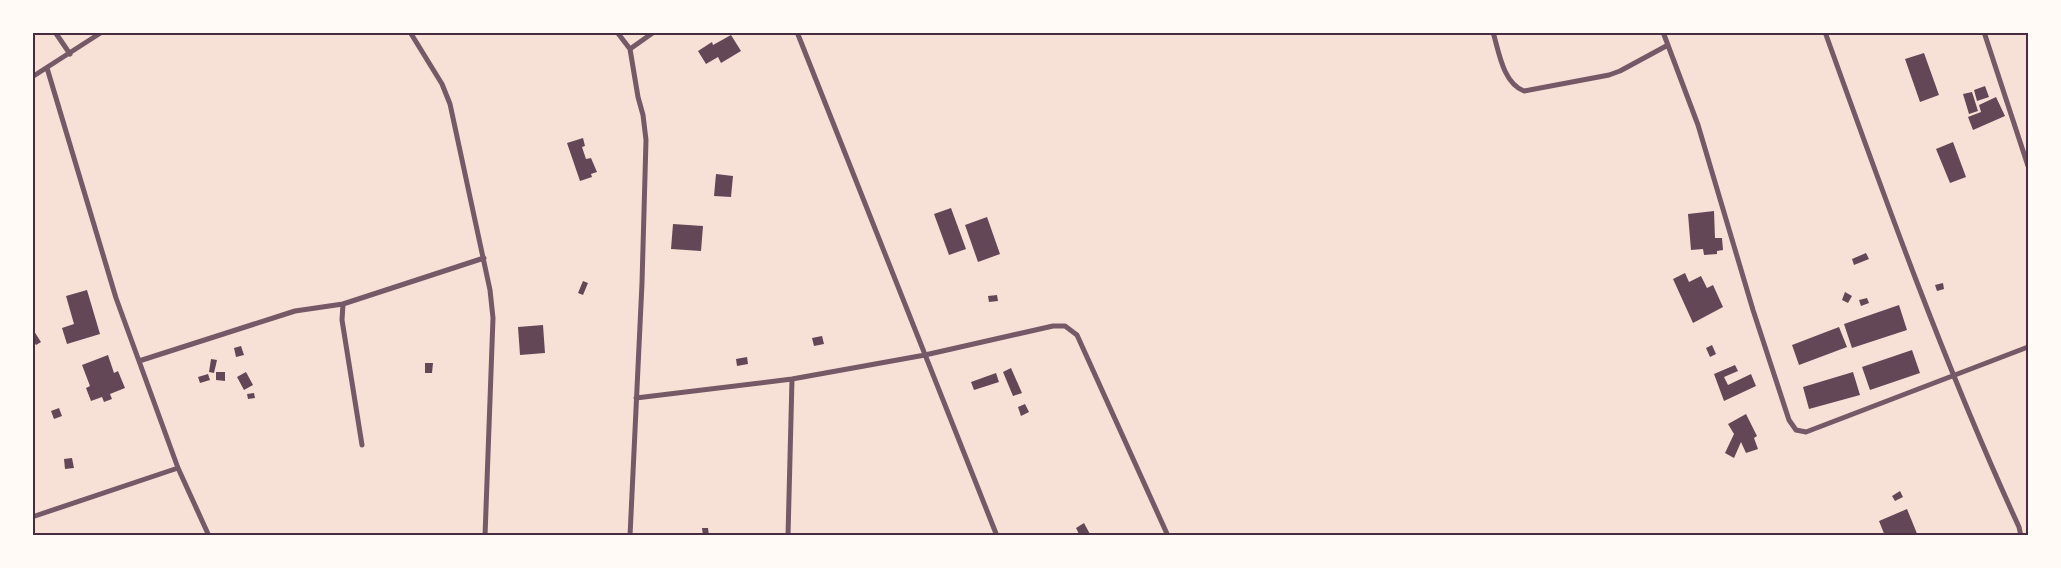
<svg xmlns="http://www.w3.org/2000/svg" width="2061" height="568" font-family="Spectral,serif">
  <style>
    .building { fill: #644757 }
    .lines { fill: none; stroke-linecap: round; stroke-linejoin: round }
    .minor { stroke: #755966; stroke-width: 5 }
    .neatline { fill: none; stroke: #4a2c40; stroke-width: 2 }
  </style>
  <rect width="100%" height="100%" fill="#f7e1d7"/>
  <path class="building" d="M731,35L741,51L721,63L718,57L706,64L698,51L712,42L713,45Z
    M1924,53L1939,95L1920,102L1905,59Z
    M1985,86L1989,97L1977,101L1974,90Z
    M1972,92L1978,111L1969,114L1963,94Z
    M1996,97L2005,116L1973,130L1968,117L1981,112L1979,105Z
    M583,138L585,146L582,147L586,159L591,158L597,172L591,174L592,177L580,181L567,143Z
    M1953,142L1966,177L1950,183L1936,149Z
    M716,174L733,176L731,197L714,196Z
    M951,208L966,249L949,255L934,214Z
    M1714,211L1715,238H1722L1723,250L1717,251V254L1704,255L1703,249L1691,250L1688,214Z
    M987,217L1000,254L978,262L965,225Z
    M673,224L703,226L701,251L671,249Z
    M1866,253L1869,259L1854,265L1852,259Z
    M1685,273L1689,282L1701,276L1707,288L1713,285L1723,307L1693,323L1673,279Z
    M583,281L588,283L583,295L578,293Z
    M1943,283L1944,289L1937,291L1935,285Z
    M87,290L100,334L67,344L62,328L74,324L66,296Z
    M1845,292L1852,296L1848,303L1842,300Z
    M997,295L998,301L989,302L988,296Z
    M1867,298L1869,303L1861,306L1859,300Z
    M1899,305L1907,330L1852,348L1844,324Z
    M543,325L545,353L520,355L518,327Z
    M1839,327L1847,347L1799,365L1792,345Z
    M32,328L41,342L36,345L32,339Z
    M822,336L824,344L814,346L812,338Z
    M1712,345L1716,354L1710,357L1706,348Z
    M241,346L244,355L236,357L234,348Z
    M1912,350L1920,373L1870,390L1862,367Z
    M108,355L114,373L118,371L125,388L110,394L112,399L104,402L102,397L91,401L86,388L90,386L82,365Z
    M747,357L748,364L737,366L736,359Z
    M211,359L217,360L214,373L209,372Z
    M425,363H433L432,373H425Z
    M1735,365L1738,371L1724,377L1728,385L1751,374L1756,386L1724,401L1714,374Z
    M1011,368L1022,393L1013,396L1003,372Z
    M216,372H225V381L216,380Z
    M246,372L253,385L244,390L237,377Z
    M1853,372L1860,395L1809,409L1803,387Z
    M996,373L999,382L974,390L971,382Z
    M208,374L210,380L200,383L198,377Z
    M254,393L255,398L248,399L247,394Z
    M1025,404L1029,412L1021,416L1018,407Z
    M59,408L62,416L54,419L51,411Z
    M1746,414L1757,436L1754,438L1758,449L1746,453L1741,442L1734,458L1725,453L1734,434L1728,424Z
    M72,458L74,468L65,469L64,459Z
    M1900,491L1903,497L1895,501L1892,496Z
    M1907,509L1918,536H1885L1879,521Z
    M1084,523L1091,536H1080L1076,528Z
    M702,528H708L709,536H703Z"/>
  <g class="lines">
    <path class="minor" d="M55,32L70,54
      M410,32L442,84L450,104L490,290L493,318L485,536
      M617,32L630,49L638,97L643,115L646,140L642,283L630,536
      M797,32L997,536
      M1493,32C1499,52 1503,83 1524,91L1609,75L1620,71L1668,45
      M1663,32L1698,125L1753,310L1789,420L1796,430L1806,432L2028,347
      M1825,32C1885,199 1945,366 2019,527L2021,536
      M1984,32L2028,166
      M630,49L654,32
      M47,68L116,298L178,468L209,536
      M32,77L102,32
      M139,361L295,311L343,304
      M636,398L792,379L925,355L1053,326H1065L1077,335L1168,536
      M362,445L342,320L343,304L484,258
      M32,517L178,468
      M788,536L792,379"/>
  </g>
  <rect width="2061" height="568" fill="none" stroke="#fffaf5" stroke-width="68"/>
  <rect x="34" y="34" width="1993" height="500" class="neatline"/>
</svg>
